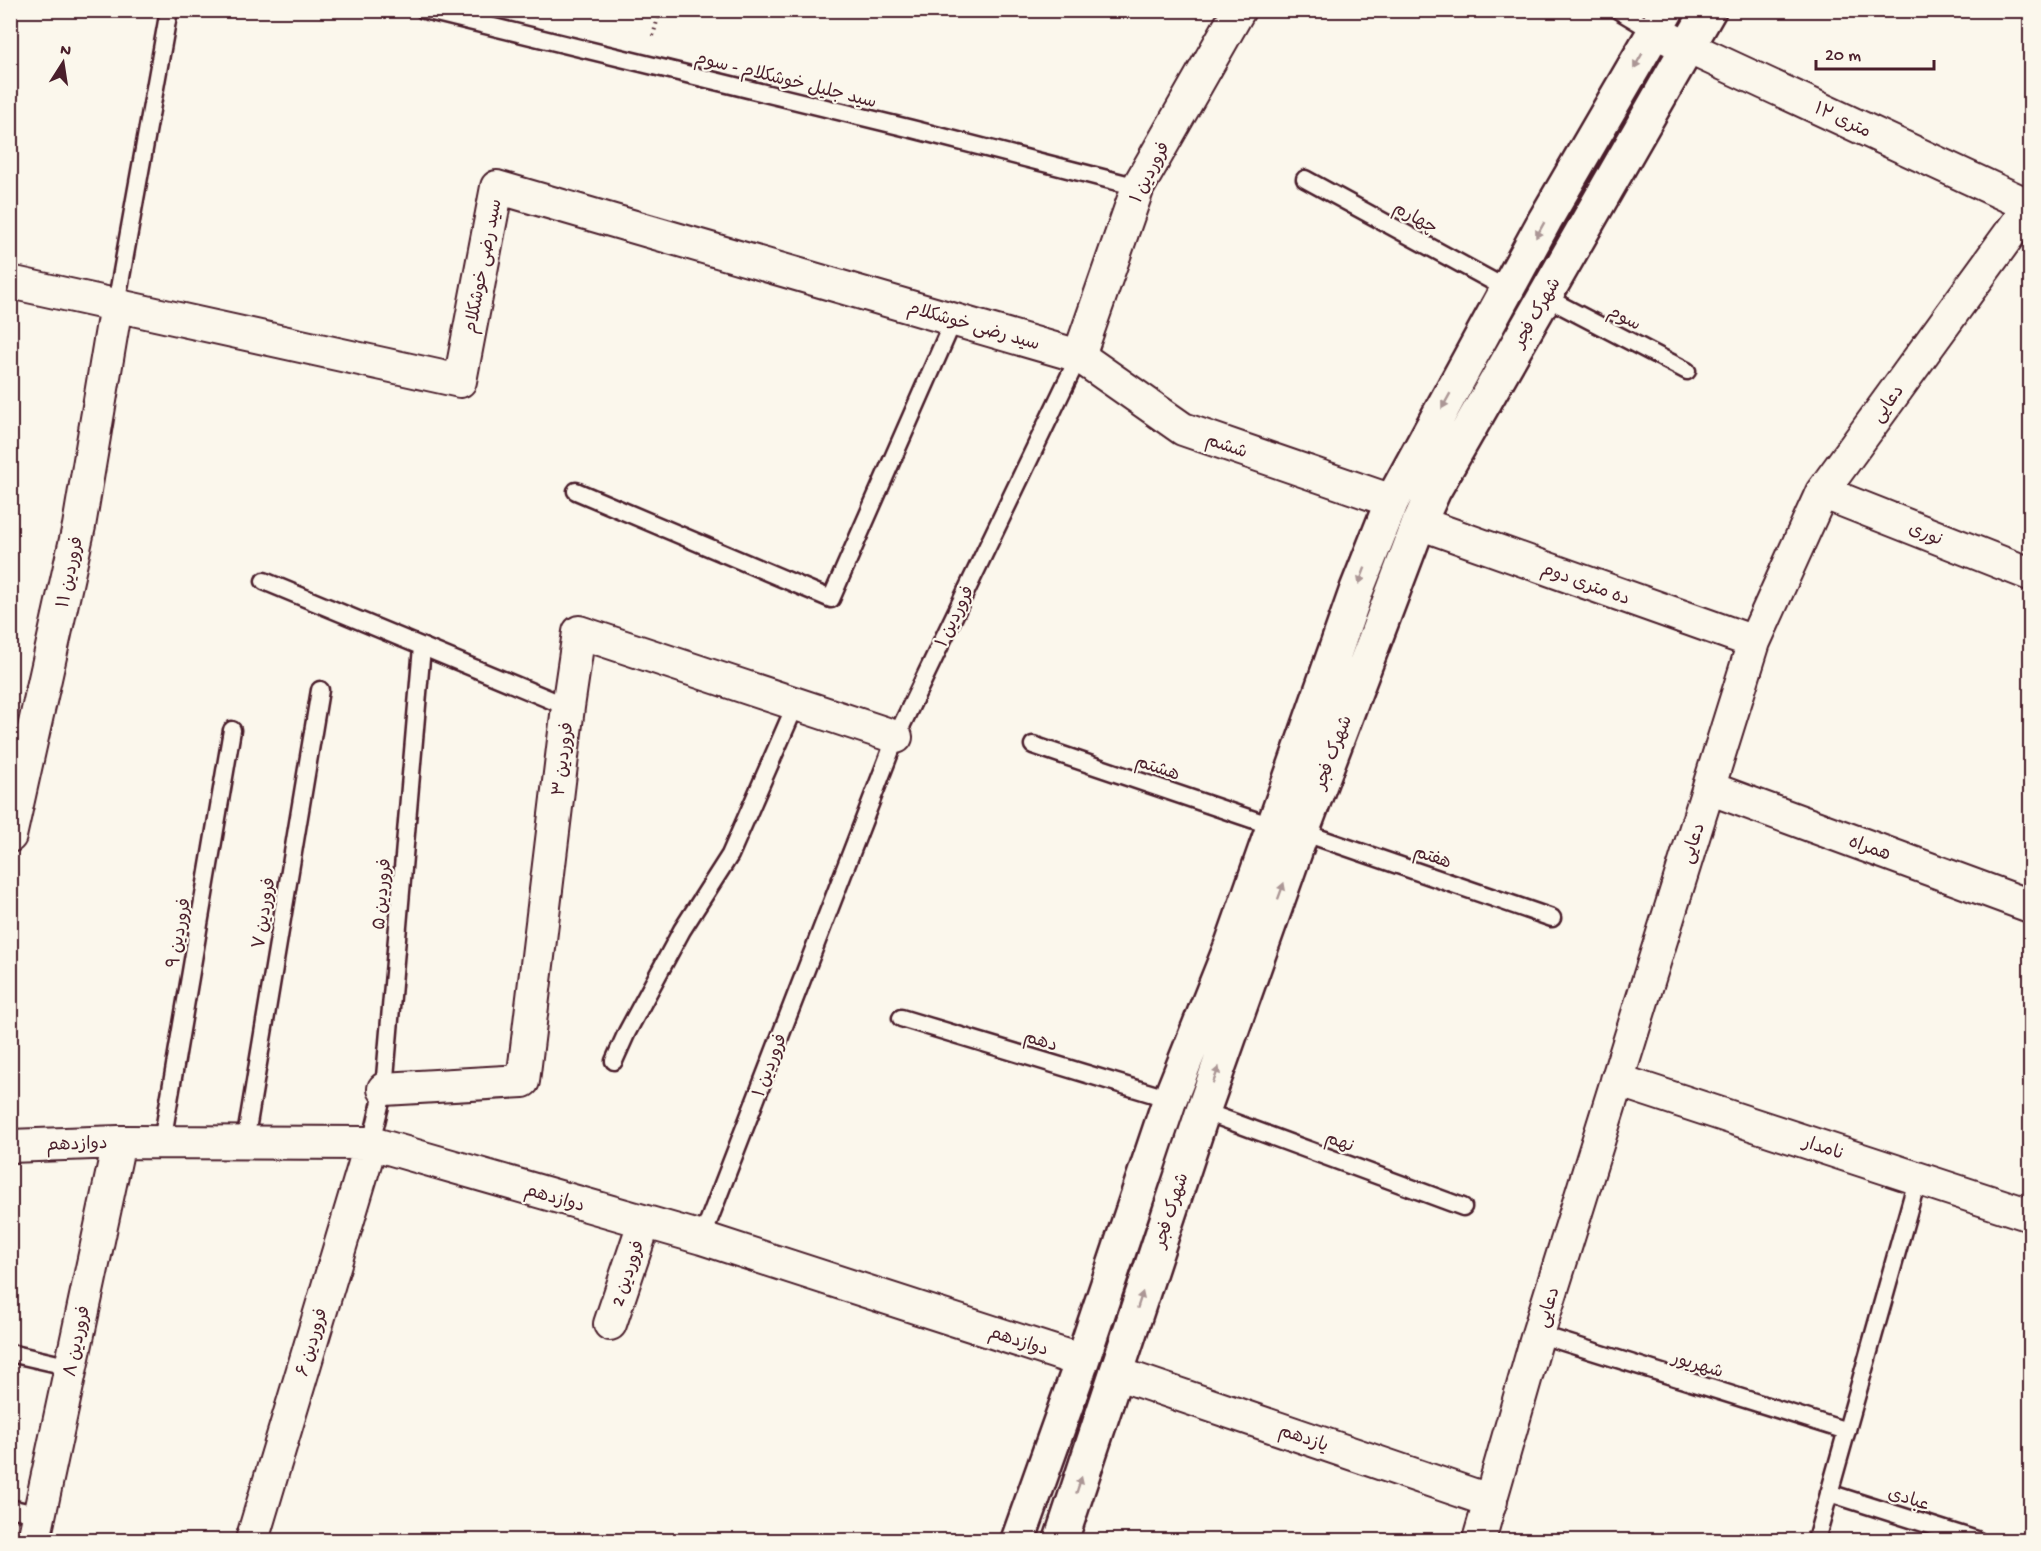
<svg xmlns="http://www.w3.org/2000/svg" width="2041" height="1551" font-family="'Gochi Hand','Playpen Sans Arabic',sans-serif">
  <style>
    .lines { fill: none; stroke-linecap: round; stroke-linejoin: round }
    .lane-casing { stroke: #4a1f2b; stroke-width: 21 }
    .street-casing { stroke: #4a1f2b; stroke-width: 36 }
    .secondary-casing { stroke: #4a1f2b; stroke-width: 38 }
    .path { stroke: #4a1f2b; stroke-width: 4; stroke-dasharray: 1.5 4.5; stroke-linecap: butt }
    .lane { stroke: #fbf7ec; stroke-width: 16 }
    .street { stroke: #fbf7ec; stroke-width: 32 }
    .secondary { stroke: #fbf7ec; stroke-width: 33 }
    .oneway { fill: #ab9695 }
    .labels { text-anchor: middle; stroke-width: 4.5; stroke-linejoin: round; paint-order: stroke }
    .street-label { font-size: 18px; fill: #4a1f2b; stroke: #fbf7ec }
  </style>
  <rect width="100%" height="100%" fill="#fbf7ec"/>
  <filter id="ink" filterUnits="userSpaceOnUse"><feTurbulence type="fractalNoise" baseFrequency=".0167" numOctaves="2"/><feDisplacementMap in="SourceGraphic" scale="12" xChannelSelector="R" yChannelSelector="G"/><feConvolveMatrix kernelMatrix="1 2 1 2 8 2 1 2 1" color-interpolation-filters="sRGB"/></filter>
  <g filter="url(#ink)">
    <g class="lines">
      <g class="lane-casing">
        <path id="lane" d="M424,10L912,129L1138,187
          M1618,10L1655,32
          M1305,179L1507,289
          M1545,297L1687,371
          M116,305L169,10
          M576,491L831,599L954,319
          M264,581L568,707
          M1033,745L1272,826
          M1302,832L1552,918
          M901,1018L1170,1099
          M614,1061L627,1032L682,930L730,855L796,704
          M1203,1111L1463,1207
          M162,1142L232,730
          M245,1142L320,690
          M371,1143L384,1089L422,647
          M702,1238L896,737L1079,356
          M1538,1334L1847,1431
          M10,1353L71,1367
          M1829,1493L1977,1540
          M10,1508L39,1515
          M1816,1540L1918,1177"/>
      </g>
      <g class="street-casing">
        <path id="street" d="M1655,32L2030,206
          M10,282L460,381L497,187L1079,356L1183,429L1392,501
          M1079,356L1138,187L1239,10
          M1822,492L2030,574
          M1419,523L1754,642
          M1709,788L2030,906
          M10,836L79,526L116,305
          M1617,1080L2030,1215
          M384,1089L523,1081L568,707L579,632L896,737
          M10,1146L119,1142L371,1143L702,1238L1082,1361
          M610,1324L644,1223
          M1116,1373L1491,1501
          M34,1540L119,1142
          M252,1540L371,1143
          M1479,1540L1538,1334L1754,642L1822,492L2030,206"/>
      </g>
      <g class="secondary-casing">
        <path id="secondary" d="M1018,1540L1082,1361L1170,1099L1232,944L1357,589L1392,501L1545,220L1667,10
          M1061,1540L1203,1111L1302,832L1419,523L1434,490L1709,10"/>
      </g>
      <path class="path" d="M653,36L660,10"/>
      <use href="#lane" class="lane"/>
      <use href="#street" class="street"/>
      <use href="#secondary" class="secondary"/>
    </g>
    <defs><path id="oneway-solid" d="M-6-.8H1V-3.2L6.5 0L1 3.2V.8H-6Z" transform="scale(1.5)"/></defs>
    <g class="oneway">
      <use href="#oneway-solid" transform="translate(1638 61) rotate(120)"/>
      <use href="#oneway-solid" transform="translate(1540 230) rotate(119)"/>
      <use href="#oneway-solid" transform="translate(1446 401) rotate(119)"/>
      <use href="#oneway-solid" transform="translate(1362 576) rotate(111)"/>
      <use href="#oneway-solid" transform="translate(1281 891) rotate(-70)"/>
      <use href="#oneway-solid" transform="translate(1216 1075) rotate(-70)"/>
      <use href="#oneway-solid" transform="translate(1140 1300) rotate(-72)"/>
      <use href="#oneway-solid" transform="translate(1079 1485) rotate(-72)"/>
    </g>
  </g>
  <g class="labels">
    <g class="street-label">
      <text transform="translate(786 79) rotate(14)" y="6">سید جلیل خوشکلام - سوم</text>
      <text transform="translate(1843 119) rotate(25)" y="6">۱۲ متری</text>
      <text transform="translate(1149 172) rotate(-63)" y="6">فروردین ۱</text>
      <text transform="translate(1416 217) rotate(29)" y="6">چهارم</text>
      <text transform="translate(482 266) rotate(-79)" y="6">سید رضی خوشکلام</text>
      <text transform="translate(1536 312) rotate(-60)" y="6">شهرک فجر</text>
      <text transform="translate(1625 317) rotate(28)" y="6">سوم</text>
      <text transform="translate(974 325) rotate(16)" y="6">سید رضی خوشکلام</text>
      <text transform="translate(1887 403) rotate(-54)" y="6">دعایی</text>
      <text transform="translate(1227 445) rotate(19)" y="6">ششم</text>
      <text transform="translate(1926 533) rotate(22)" y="6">نوری</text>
      <text transform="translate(69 572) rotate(-78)" y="6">فروردین ۱۱</text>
      <text transform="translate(1586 583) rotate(20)" y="6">ده متری دوم</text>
      <text transform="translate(954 616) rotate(-64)" y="6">فروردین ۱</text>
      <text transform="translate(1332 752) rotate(-69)" y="6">شهرک فجر</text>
      <text transform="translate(562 759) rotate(-83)" y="6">فروردین ۳</text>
      <text transform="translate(1158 767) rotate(19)" y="6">هشتم</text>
      <text transform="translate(1692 843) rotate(-72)" y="6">دعایی</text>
      <text transform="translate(1870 847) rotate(20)" y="6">همراه</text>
      <text transform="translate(1433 856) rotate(19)" y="6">هفتم</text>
      <text transform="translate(381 894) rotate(-85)" y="6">فروردین ۵</text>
      <text transform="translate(263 913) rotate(-81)" y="6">فروردین ۷</text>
      <text transform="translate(178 933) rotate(-80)" y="6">فروردین ۹</text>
      <text transform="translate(1041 1040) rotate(17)" y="6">دهم</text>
      <text transform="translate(769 1065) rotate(-69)" y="6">فروردین ۱</text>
      <text transform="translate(1340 1141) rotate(20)" y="6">نهم</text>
      <text transform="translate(77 1143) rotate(-2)" y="6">دوازدهم</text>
      <text transform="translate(1824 1147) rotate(18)" y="6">نامدار</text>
      <text transform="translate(555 1197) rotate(16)" y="6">دوازدهم</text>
      <text transform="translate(1170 1210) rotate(-72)" y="6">شهرک فجر</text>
      <text transform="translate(627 1273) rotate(-71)" y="6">فروردین 2</text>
      <text transform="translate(1547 1307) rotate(-73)" y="6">دعایی</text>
      <text transform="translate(1019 1340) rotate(18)" y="6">دوازدهم</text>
      <text transform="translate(76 1341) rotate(-78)" y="6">فروردین ۸</text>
      <text transform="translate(311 1342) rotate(-73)" y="6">فروردین ۶</text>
      <text transform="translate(1698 1364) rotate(17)" y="6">شهریور</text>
      <text transform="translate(1304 1437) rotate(19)" y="6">یازدهم</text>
      <text transform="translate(1909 1498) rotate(18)" y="6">عبادی</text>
    </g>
  </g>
  <rect width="2041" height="1551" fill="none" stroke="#fbf7ec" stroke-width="36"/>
  <rect x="18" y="18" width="2005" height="1515" fill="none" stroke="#4a1f2b" stroke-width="2" filter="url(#ink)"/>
  <g transform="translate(63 63) rotate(12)" stroke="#fbf7ec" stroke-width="4.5" paint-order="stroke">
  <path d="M0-4.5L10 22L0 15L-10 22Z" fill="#4a1f2b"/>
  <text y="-9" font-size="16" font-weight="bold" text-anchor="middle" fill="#4a1f2b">N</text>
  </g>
  <path d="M1816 60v9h118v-9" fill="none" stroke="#4a1f2b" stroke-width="3"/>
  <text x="1825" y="60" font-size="18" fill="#4a1f2b" stroke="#fbf7ec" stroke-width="4.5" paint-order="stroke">20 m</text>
</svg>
